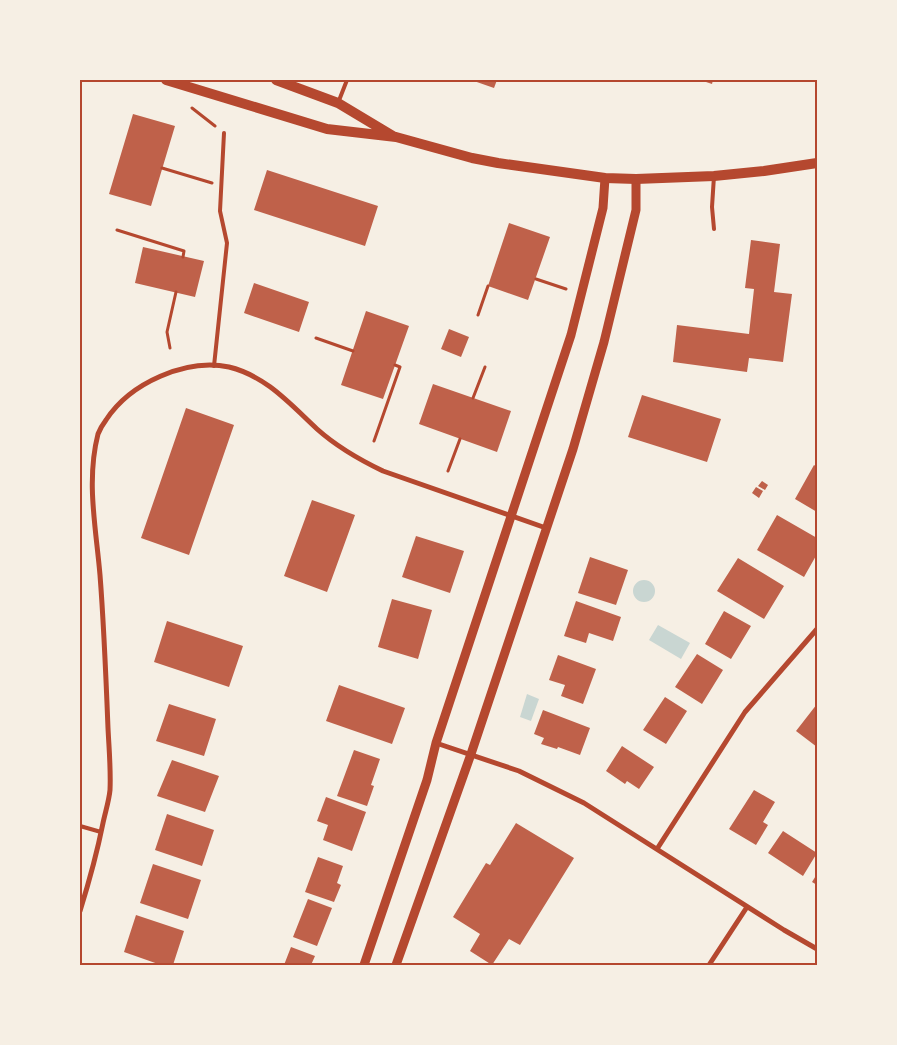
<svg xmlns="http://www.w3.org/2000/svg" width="897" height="1045" font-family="'PT Sans',sans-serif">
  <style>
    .water { fill: #c9d6d2 }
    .building { fill: #bf614a }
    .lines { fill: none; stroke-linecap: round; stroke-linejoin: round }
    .path { stroke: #b5482f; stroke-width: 3 }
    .service { stroke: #b5482f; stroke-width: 4 }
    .minor { stroke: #b5482f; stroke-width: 5 }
    .tertiary { stroke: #b5482f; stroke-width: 9 }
    .secondary { stroke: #b5482f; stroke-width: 10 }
    .neatline { fill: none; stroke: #b5482f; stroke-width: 2 }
  </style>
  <rect width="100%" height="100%" fill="#f6efe4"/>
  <path class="water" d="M633 591a11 11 0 1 1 22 0a11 11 0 1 1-22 0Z
    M658,625L690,643L681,659L649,640Z
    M527,694L539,699L531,721L520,717Z"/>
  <path class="building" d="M471,80H497L494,88Z
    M700,80H713L712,84Z
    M133,114L175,126L151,206L109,194Z
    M267,170L378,206L365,246L254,210Z
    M509,223L550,237L528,300L488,286Z
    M751,240L780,244L774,292L792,294L783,362L749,358L747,372L673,362L677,325L749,334L754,289L745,288Z
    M143,247L204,261L195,297L135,283Z
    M254,283L309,302L299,332L244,313Z
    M366,311L409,326L383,399L341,385Z
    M449,329L469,337L461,357L441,349Z
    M433,384L511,411L497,452L419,424Z
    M642,395L721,419L707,462L628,437Z
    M186,408L234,425L189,555L141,538Z
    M814,465L817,467V512L795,499Z
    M762,481L768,485L765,490L758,486Z
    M756,487L763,491L759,498L752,493Z
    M312,500L355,515L327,592L284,576Z
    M777,515L817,538V554L804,577L757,550Z
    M416,536L464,551L450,593L402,577Z
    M590,557L628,570L616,605L578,593Z
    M738,558L784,586L764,619L717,591Z
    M392,599L432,610L418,659L378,647Z
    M576,601L621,617L613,641L589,633L586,643L564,636Z
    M724,611L751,626L731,659L705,644Z
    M167,621L243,646L229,687L154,662Z
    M697,654L723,670L702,704L675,687Z
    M558,655L596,669L583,704L561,696L565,685L549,680Z
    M339,685L405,708L392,744L326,721Z
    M665,697L687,711L666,744L643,730Z
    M169,704L216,719L204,756L156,741Z
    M817,704V747L796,731Z
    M543,710L590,728L580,755L558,747L557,749L541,744L544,738L534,734Z
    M622,746L654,767L639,789L627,781L625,784L606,771Z
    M354,750L380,759L371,785L374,786L367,806L337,796Z
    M172,760L219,776L205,812L157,796Z
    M754,790L775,802L763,822L768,825L756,845L729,829Z
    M326,797L366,812L352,851L323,840L328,825L317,821Z
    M167,814L214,830L202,866L155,850Z
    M516,823L574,858L520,945L509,939L492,965L470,951L480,934L453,917L486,863L490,865Z
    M783,831L817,853L803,876L768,853Z
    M318,857L343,866L337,883L341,885L334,902L305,892Z
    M153,864L201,880L188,919L140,903Z
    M817,874V885L812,882Z
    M308,899L332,908L317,946L293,937Z
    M136,915L184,931L173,965H161L124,952Z
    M291,947L315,956L311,965H284Z"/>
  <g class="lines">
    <path class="path" d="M192,108L215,126
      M162,168L212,183
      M117,230L184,251L183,257
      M536,279L566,289
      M478,315L488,286
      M316,338L353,351
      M170,348L167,332L176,292
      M473,398L485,367
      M374,441L400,367L395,365
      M448,471L460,439"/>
    <path class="service" d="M338,103L347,80
      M714,176L712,207L714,229
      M214,366L227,243L220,211L224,133
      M80,826L101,832"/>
    <path class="minor" d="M436,743L519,771L584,803L784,930L817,949
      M657,849L745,712L817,629
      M80,911C89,882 97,853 103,823C105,813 109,801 110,790C111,770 109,749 108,728C106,677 104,626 100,575C96,528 86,481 98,434C100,429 103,424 106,420C130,383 186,358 229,367C266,376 290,404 317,429C336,446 360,460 383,471L546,528
      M709,965L747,907"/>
    <path class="tertiary" d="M364,965L427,780L436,743L571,335L603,208L605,178
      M396,965L471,754L573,449L604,342L636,210V179"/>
    <path class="secondary" d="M166,80L327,129L396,137L472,158L498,163L605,178L636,179L714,176L764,171L817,163
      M276,80L338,103L393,136"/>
  </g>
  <rect width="897" height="1045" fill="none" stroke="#f6efe4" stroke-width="162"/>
  <rect x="81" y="81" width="735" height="883" class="neatline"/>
</svg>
